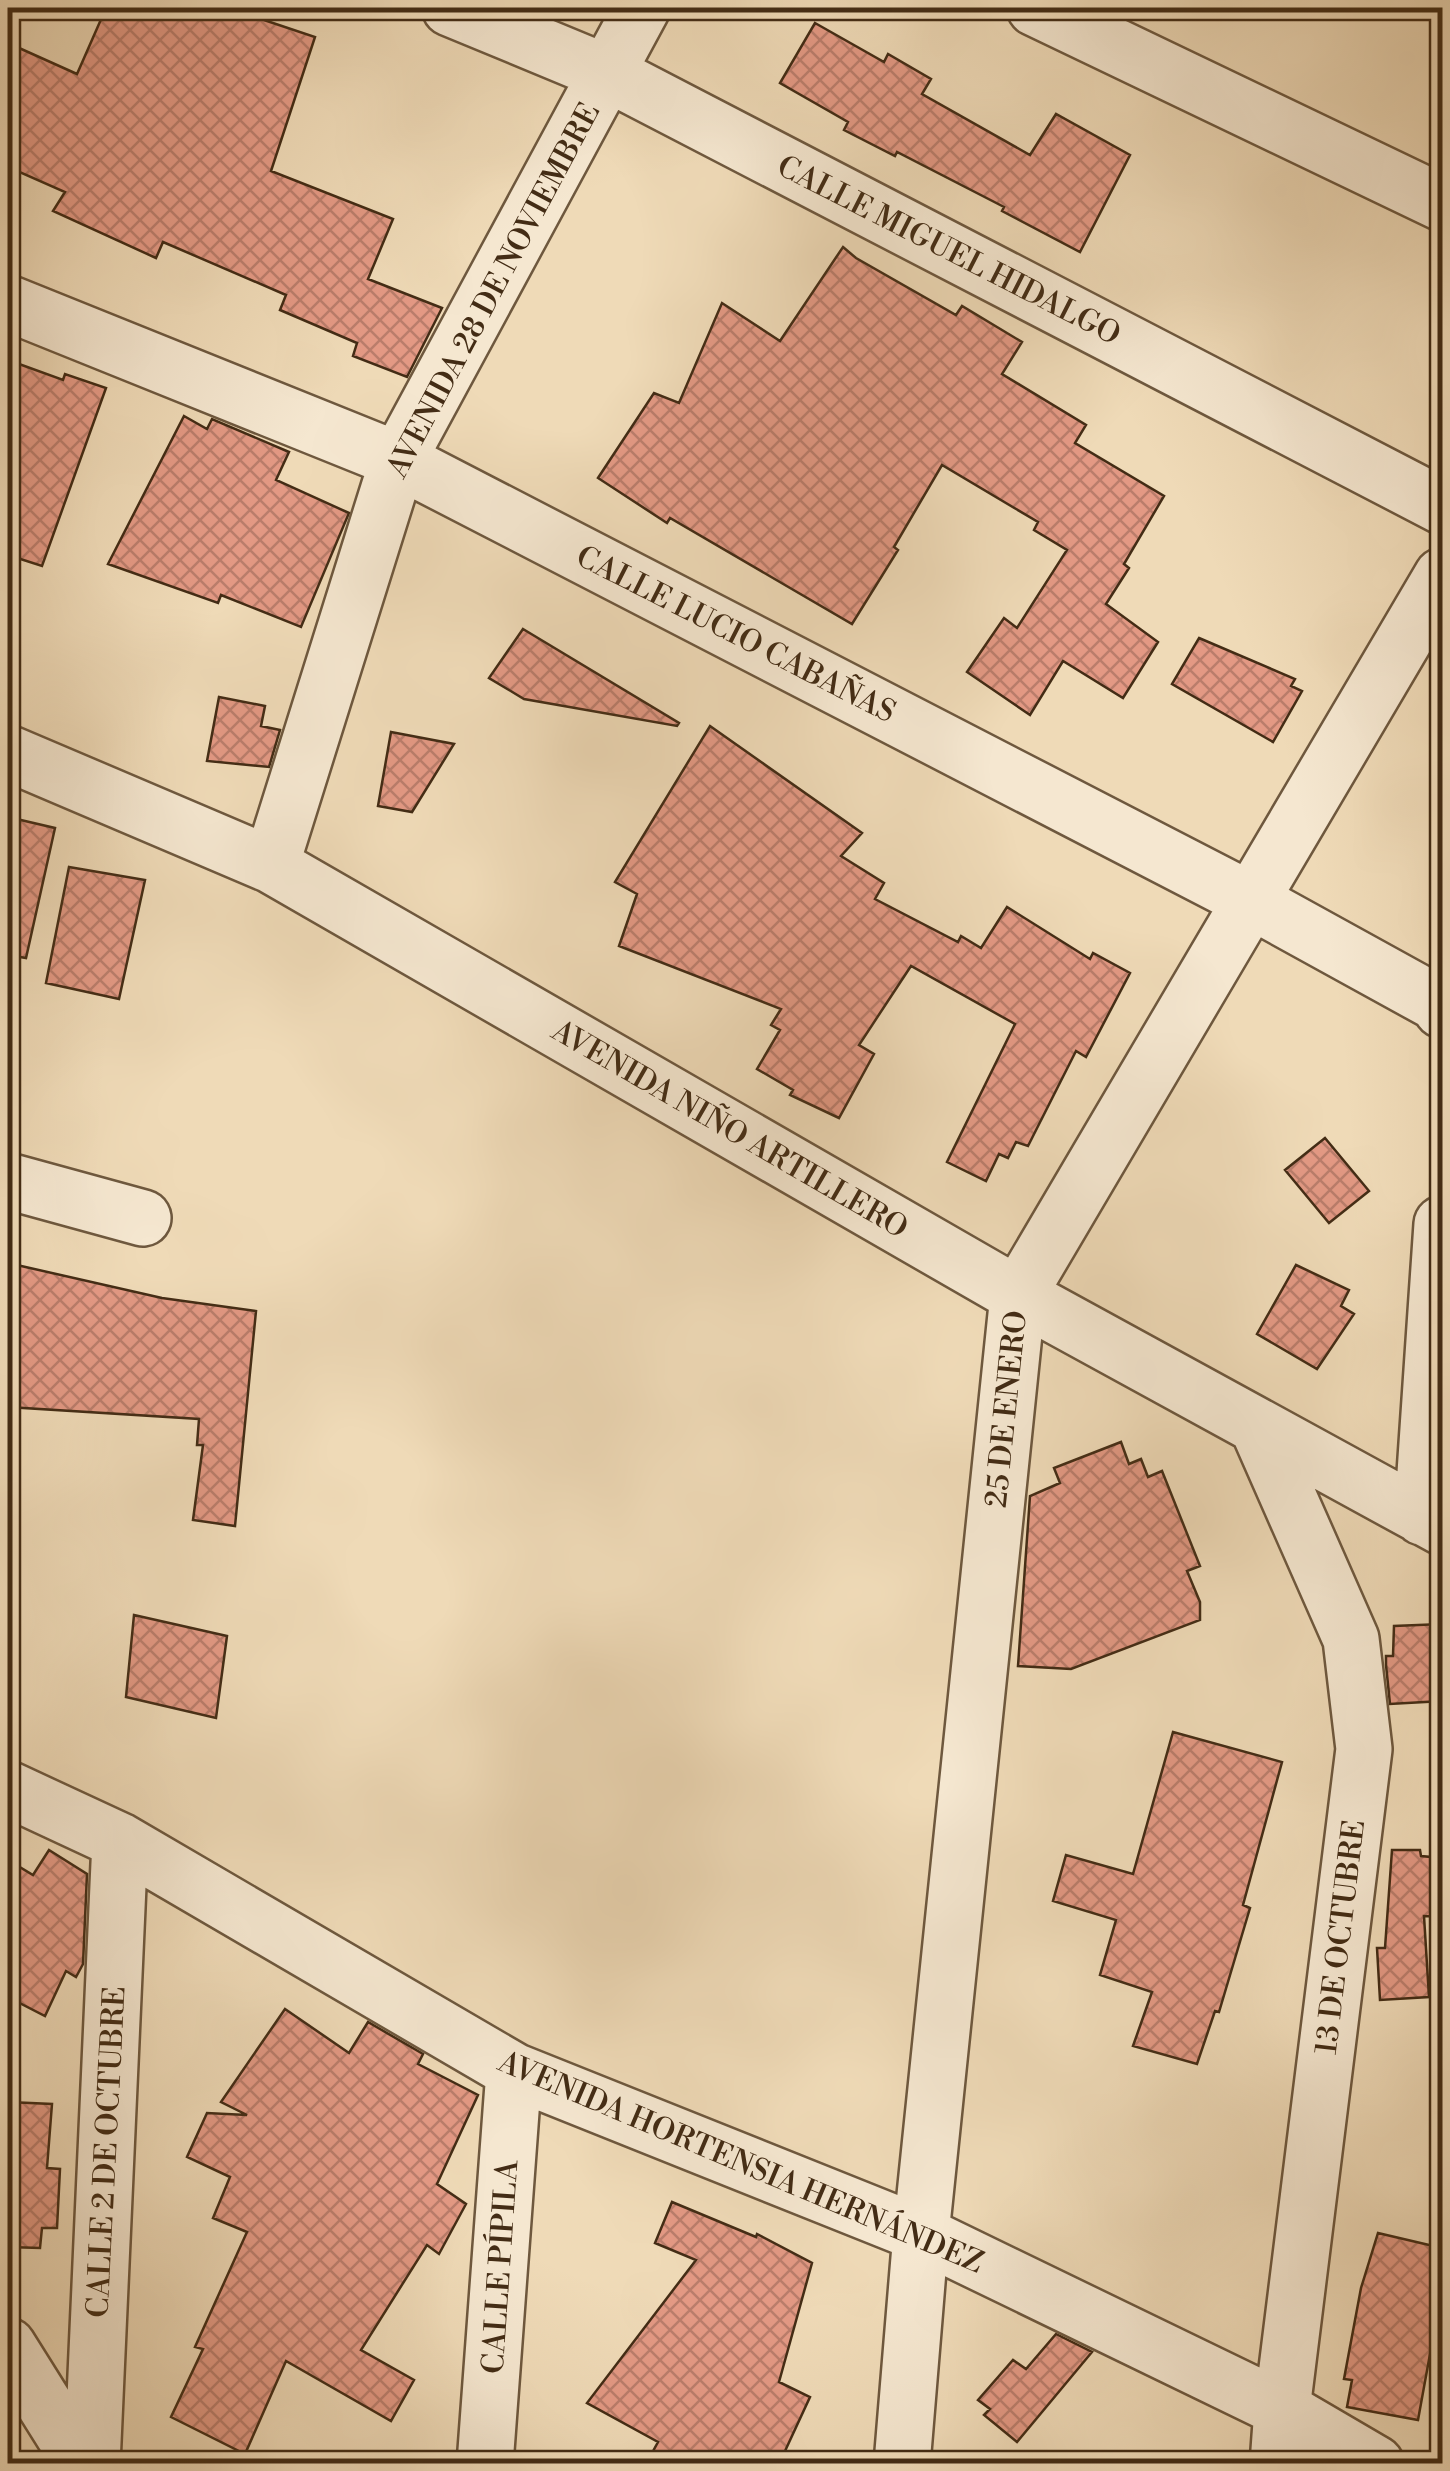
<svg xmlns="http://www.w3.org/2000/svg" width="1450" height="2471" font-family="'Libre Bodoni',serif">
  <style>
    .building { fill: url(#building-cross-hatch); stroke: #432c15; stroke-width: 2.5 }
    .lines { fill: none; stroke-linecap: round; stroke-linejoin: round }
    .minor-casing { stroke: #6e583e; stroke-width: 60 }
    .minor { stroke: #f5e7d0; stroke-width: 55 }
    .labels { text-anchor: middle; stroke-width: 10; stroke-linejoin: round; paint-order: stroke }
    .street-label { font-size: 30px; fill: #432c15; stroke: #f5e7d0 }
  </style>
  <defs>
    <pattern id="building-cross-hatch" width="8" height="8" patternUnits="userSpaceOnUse" patternTransform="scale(2.5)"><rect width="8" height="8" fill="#e39984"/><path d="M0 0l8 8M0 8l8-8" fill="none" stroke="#ba7d6b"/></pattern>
  </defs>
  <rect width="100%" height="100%" fill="#efdab7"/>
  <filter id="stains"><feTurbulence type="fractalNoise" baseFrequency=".002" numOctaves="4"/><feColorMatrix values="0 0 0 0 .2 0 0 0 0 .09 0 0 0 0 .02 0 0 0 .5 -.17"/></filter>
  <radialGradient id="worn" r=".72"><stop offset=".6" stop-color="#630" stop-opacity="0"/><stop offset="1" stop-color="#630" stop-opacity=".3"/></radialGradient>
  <path class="building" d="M106,8H264L258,18L315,37L271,171L393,219L368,279L442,308L407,377L353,356L357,343L280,310L286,295L163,242L156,258L53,211L65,192L8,167V43L77,74Z
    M815,23L884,62L888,54L931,79L922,94L1030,155L1056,114L1130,155L1080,252L1002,211L1004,207L897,152L895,156L844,130L848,122L780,83Z
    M843,247L856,258L956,315L962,306L1022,342L1002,374L1086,425L1075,443L1164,496L1124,564L1129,568L1106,604L1158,642L1123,698L1063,661L1030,715L967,672L1004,618L1017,628L1067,550L1034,530L1038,522L942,465L894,547L898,550L852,624L670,518L667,523L598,478L654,393L679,403L722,303L780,341Z
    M8,360L63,380L65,374L106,388L42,566L8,555Z
    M184,416L207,429L212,419L289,452L276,480L349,513L301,627L221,595L218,603L108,564Z
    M523,629L679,723L677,726L524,699L489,678Z
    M1199,638L1295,679L1291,686L1302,691L1273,742L1172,684Z
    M219,697L265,706L261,726L280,730L269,767L207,761Z
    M710,726L862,833L841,856L884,883L875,899L958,942L961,936L981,948L1007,907L1090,959L1093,953L1130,973L1086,1057L1076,1051L1028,1146L1016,1142L1008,1158L999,1154L986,1181L947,1162L1015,1024L911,966L859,1045L874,1054L839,1118L790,1095L793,1090L757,1069L780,1030L771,1025L781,1009L619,946L637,894L615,882Z
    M391,732L454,744L412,812L378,806Z
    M8,817L55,828L26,958L8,955Z
    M69,867L145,880L119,999L46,983Z
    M1325,1138L1369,1191L1329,1223L1285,1170Z
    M8,1263L162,1298L256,1311L235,1526L193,1520L203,1445H197L199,1419L8,1407Z
    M1296,1265L1349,1290L1341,1306L1354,1314L1317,1369L1257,1334Z
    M1121,1442L1129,1464L1141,1459L1148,1477L1162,1471L1200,1566L1187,1571L1200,1602V1620L1071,1669L1018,1666L1030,1496L1060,1483L1054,1468Z
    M134,1615L227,1636L216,1718L126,1697Z
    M1442,1624V1701L1390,1704L1386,1665V1656H1393L1394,1626Z
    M1173,1732L1282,1762L1243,1905L1250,1908L1219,2012L1215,2011L1197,2064L1133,2046L1152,1992L1100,1975L1116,1920L1053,1901L1066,1855L1133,1874Z
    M49,1850L87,1874L83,1964L76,1977L66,1971L45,2016L8,1997V1860L33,1875Z
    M1392,1850H1420L1421,1856L1442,1858V1917L1424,1916L1429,1997L1380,2000L1377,1948H1385Z
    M285,2009L349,2053L368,2022L423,2054L418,2064L478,2095L437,2184L466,2204L439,2254L427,2245L361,2350L414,2380L391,2421L286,2361L245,2454L171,2417L203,2349L195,2347L247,2232L213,2218L230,2177L187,2157L207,2113L247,2115L221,2102Z
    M8,2102L52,2104L47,2168L60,2169L57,2228H42L40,2248L8,2247Z
    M672,2202L756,2237L757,2234L812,2263L779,2382L810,2397L779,2464H646L658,2442L587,2403L696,2260L655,2243Z
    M1378,2233L1442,2248V2346L1432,2343L1418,2420L1347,2407L1352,2380L1344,2379L1361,2288Z
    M1056,2334L1092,2352L1017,2442L984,2415L990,2409L978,2400L1013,2360L1026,2369Z"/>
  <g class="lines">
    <g class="minor-casing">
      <path id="minor" d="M450,8L607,73L1442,506
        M1035,8L1442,203
        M8,303L398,460L1250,900L1437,1003L1442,1010
        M8,753L271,865L1018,1295L1442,1527
        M271,865L398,460L642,8
        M8,1181L143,1218
        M1258,1428L1351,1639L1364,1749L1282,2409L1278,2464
        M1422,1517L1442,1224
        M8,1789L120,1841L514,2071L921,2234L1282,2409L1376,2464
        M8,2346L82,2464
        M92,2464L120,1841
        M485,2464L514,2071
        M902,2464L921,2234L1018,1295L1442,576"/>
    </g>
    <use href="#minor" class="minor"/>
  </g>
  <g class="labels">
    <g class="street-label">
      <text transform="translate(949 250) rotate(27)" y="10">CALLE MIGUEL HIDALGO</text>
      <text transform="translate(493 290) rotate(-62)" y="10">AVENIDA 28 DE NOVIEMBRE</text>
      <text transform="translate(736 634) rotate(27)" y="10">CALLE LUCIO CABAÑAS</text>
      <text transform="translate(730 1129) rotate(30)" y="10">AVENIDA NIÑO ARTILLERO</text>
      <text transform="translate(1006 1409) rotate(-84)" y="10">25 DE ENERO</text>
      <text transform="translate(1340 1937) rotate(-83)" y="10">13 DE OCTUBRE</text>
      <text transform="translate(106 2152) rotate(-87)" y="10">CALLE 2 DE OCTUBRE</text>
      <text transform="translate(741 2162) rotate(23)" y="10">AVENIDA HORTENSIA HERNÁNDEZ</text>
      <text transform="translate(500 2267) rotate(-86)" y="10">CALLE PÍPILA</text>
    </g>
  </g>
  <rect width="1450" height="2471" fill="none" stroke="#efdab7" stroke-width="40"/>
  <rect x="10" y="10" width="1430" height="2451" fill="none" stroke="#432c15" stroke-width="5"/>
  <rect x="20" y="20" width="1410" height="2431" fill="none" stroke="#432c15" stroke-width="2.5"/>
  <rect width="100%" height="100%" filter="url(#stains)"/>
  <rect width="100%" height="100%" fill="url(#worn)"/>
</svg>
